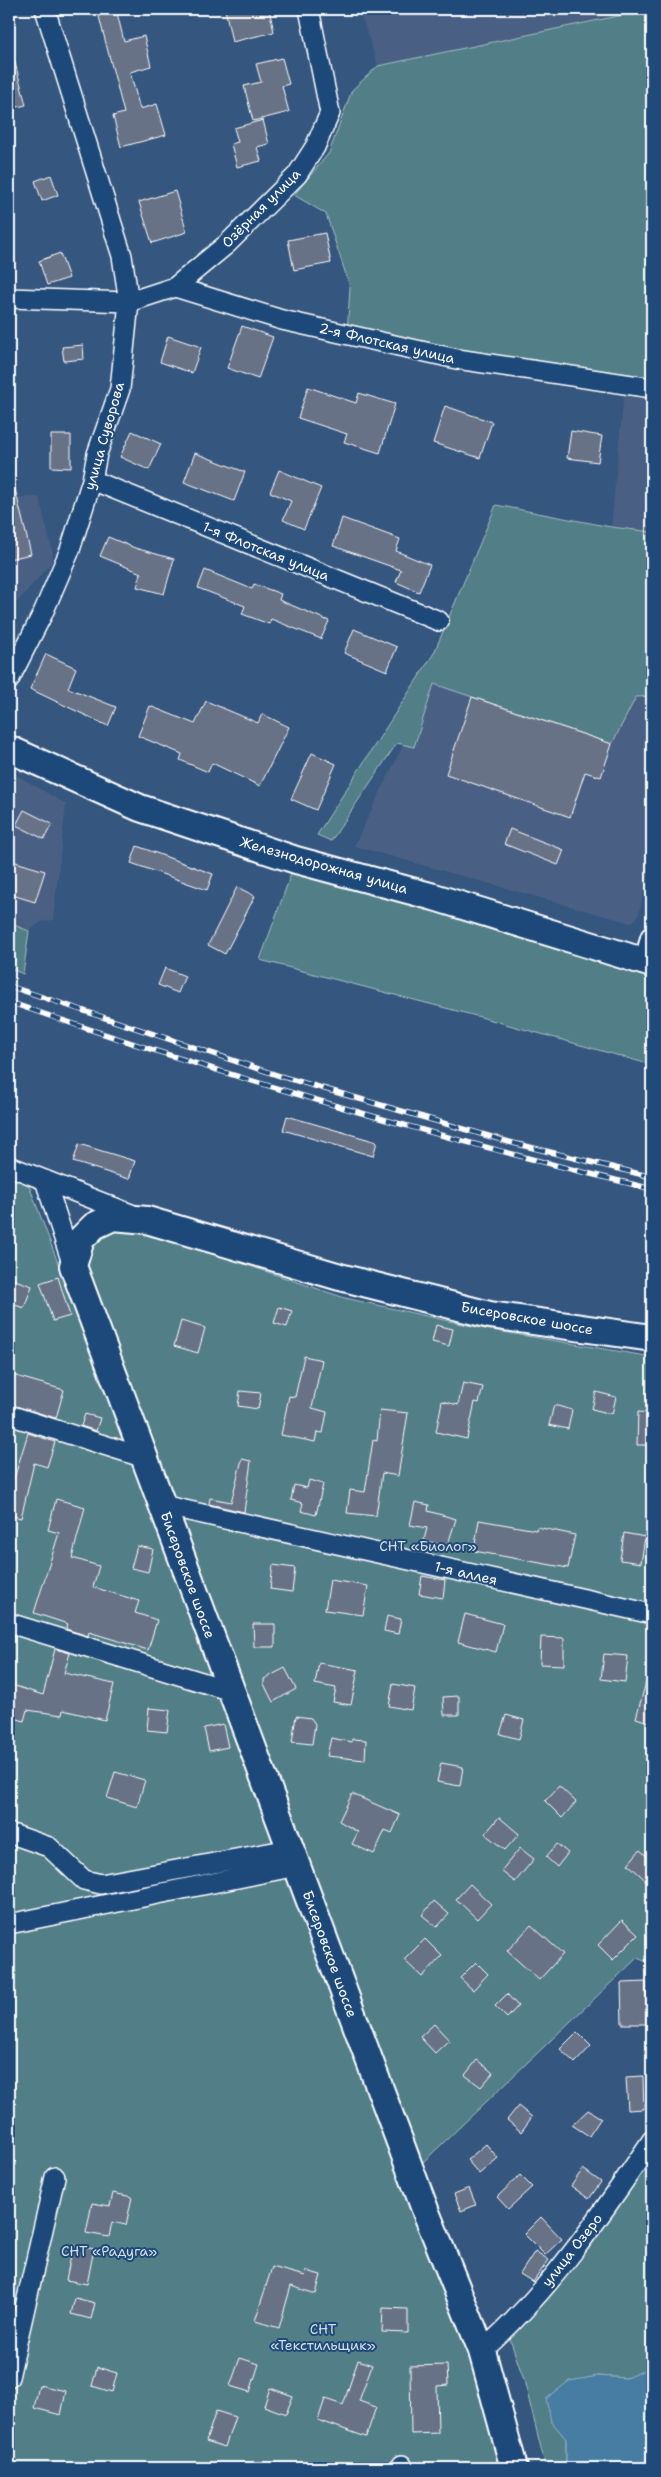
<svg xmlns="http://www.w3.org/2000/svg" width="661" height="2477" font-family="'Shantell Sans',sans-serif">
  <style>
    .built { fill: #486184 }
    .green { fill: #517e87; stroke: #a8bec3 }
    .water { fill: #477da3; stroke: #91b1c8 }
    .building { fill: #687287; stroke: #fff }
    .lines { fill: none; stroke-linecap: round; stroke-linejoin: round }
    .minor-casing { stroke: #fff; stroke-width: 22 }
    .tertiary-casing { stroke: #fff; stroke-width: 26 }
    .secondary-casing { stroke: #fff; stroke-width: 30 }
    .minor { stroke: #1f4a7a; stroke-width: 19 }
    .tertiary { stroke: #1f4a7a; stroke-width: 22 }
    .secondary { stroke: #1f4a7a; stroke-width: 26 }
    .rail-casing { stroke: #fff; stroke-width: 5.5 }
    .rail { stroke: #1f4a7a; stroke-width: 4; stroke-dasharray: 11; stroke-linecap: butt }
    .labels { text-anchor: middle; stroke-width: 4; stroke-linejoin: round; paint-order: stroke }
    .street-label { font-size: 14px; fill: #fff; stroke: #1f4a7a }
    .park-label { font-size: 14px; fill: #d4dfe1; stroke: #1f4a7a }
  </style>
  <rect width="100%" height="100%" fill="#35567e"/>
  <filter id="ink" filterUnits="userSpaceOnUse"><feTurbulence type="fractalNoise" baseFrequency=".02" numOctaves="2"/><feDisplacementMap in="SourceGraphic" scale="10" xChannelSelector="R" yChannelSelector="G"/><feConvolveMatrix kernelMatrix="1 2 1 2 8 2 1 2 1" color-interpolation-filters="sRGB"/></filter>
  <g filter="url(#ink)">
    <path class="built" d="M359,9H652L378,66Z
      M624,392L652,395V532L611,527Z
      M39,497L53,554L51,563L12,608L9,609V498Z
      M433,684L472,697L652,696V860L638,916L631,923L354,846Z
      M9,771L66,804L53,920L41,922L29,931L9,923Z"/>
    <path class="green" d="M652,9V388L347,334L350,287L326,214L294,195L329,153L352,90L378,66Z
      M496,505L611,527L652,532V696L636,697L612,744L434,684L414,747L397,743L331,841L317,835L434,653Z
      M296,860L652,964V1065L484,1018L260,960Z
      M9,923L29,931L23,974L9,968Z
      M9,1166L24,1172L216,1686L471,2356L502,2468H9Z
      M115,1229L146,1231L345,1298L485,1329L652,1357V1964L637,1958L420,2165L84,1265L92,1243Z
      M652,2134V2369L626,2378L598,2376L551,2421L566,2438V2468H546L524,2380L504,2322Z"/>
    <path class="water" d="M647,2369H652V2468H566V2439L551,2421L546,2399L569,2381L598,2376L626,2378Z"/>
    <path class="building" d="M97,9H116L124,41L144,36L151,66L130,72L140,109L157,104L166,135L121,147L113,116L124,113Z
      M225,9H269L274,32L232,42Z
      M282,58L289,84L282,86L289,112L253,121L244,86L261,82L256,64Z
      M14,59L26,105L9,109V60Z
      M263,120L269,144L257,147L261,161L237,167L231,144L238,142L234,128Z
      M51,175L58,195L42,201L35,181Z
      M175,191L187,232L152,243L139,202Z
      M325,233L331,263L294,270L288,240Z
      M60,253L69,278L47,285L39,261Z
      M242,326L273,337L258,379L227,368Z
      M168,336L201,347L192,373L160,362Z
      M83,345L84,359L64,361L62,347Z
      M308,387L356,403L359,393L395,404L380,453L344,442L347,434L298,418Z
      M445,406L492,422L480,458L433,443Z
      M132,431L161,444L149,470L120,457Z
      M571,431L602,436L598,462L567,458Z
      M51,435H71V468L51,467Z
      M195,453L245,472L234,501L184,482Z
      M279,470L321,488L304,529L283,520L291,501L270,492Z
      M9,485H14L31,554L9,559Z
      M342,518L400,539L396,551L430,565L419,592L396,582L401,570L333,546Z
      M108,537L135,548L174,559L164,594L137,587L141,573L100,556Z
      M205,570L252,589L254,584L281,594L279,600L329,621L321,639L271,619L269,624L242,614L245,606L198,588Z
      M354,629L397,647L387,671L344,653Z
      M46,654L76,668L68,688L116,707L108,726L30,689Z
      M472,697L612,744L601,777L585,772L570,817L446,774Z
      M206,701L258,723L262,714L289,727L260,786L212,763L208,772L180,760L182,754L138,736L150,706L195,724Z
      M312,753L336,764L316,810L291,799Z
      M24,810L52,824L44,839L16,825Z
      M510,829L564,850L558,865L504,844Z
      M137,846L213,874L207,890L131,863Z
      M9,860L45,871L35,902L9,894Z
      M237,887L255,896L225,954L208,945Z
      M165,968L185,976L178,993L158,985Z
      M287,1116L377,1142L373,1156L283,1130Z
      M79,1144L135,1161L129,1179L73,1162Z
      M58,1277L70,1316L53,1321L40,1283Z
      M9,1278L32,1286L24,1308L9,1303Z
      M279,1307L292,1311L287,1327L274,1323Z
      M181,1321L205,1328L198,1353L174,1346Z
      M436,1325L453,1329L449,1346L432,1342Z
      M304,1356L322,1360L312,1408L327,1412L323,1433L317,1432L315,1442L281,1435L289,1396L295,1397Z
      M9,1374L64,1390L56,1418L9,1404Z
      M463,1383L483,1387L479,1403L475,1402L467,1439L436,1432L442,1401L458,1405Z
      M240,1391L261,1393L258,1409L238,1406Z
      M596,1392L616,1397L612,1414L592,1409Z
      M554,1405L572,1410L568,1429L549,1425Z
      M380,1410L408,1413L398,1476L382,1473L376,1516L347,1513L350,1490L365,1492L373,1440L377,1441Z
      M638,1412L652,1413V1445H637Z
      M85,1414L100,1418L96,1431L81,1426Z
      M28,1433L55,1442L47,1467L34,1463L21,1518L9,1515V1481L13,1482Z
      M242,1459L251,1461L244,1512L209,1504L210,1498L231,1502Z
      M309,1480L323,1484L316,1515L301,1511L303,1503L291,1500L294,1485L307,1488Z
      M56,1499L85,1507L72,1558L99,1566L93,1587L139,1601L135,1613L157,1620L148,1650L89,1632L88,1636L66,1629L68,1624L34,1613L59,1533L48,1530Z
      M415,1502L429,1505L428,1511L456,1519L447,1547L424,1540L427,1528L410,1525Z
      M479,1520L536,1530L537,1527L575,1535L568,1568L474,1551Z
      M624,1533L645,1537L641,1563L620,1560Z
      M137,1546L153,1549L148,1572L131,1568Z
      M273,1565L295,1568L292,1592L270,1589Z
      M422,1576L445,1580L443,1598L419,1594Z
      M330,1580L368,1586L363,1615L325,1610Z
      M465,1614L503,1624L496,1652L458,1642Z
      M387,1616L401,1619L398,1634L384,1631Z
      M253,1624H275V1647H254Z
      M541,1637L564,1638V1665L540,1664Z
      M55,1649L70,1653L64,1673L114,1684L105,1720L63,1710L62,1715L27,1710L24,1721L9,1716V1684L43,1695Z
      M604,1654L628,1656L625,1682L601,1679Z
      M319,1663L358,1670L351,1705L333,1702L336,1688L315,1684Z
      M285,1668L296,1689L273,1702L264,1684V1679Z
      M648,1675L652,1676V1723L636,1718Z
      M393,1684L415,1688L411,1710L389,1706Z
      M459,1696V1715H444L443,1697Z
      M149,1708L170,1710L167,1732L147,1730Z
      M506,1715L524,1720L519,1739L500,1734Z
      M296,1716L311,1718L315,1724L312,1744L292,1742Z
      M223,1724L228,1747L209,1751L204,1728Z
      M331,1738L352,1742V1739L366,1740L365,1760L327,1756Z
      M441,1763L463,1767L460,1786L437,1782Z
      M115,1772L145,1780L137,1807L107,1798Z
      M559,1786L576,1802L562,1818L545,1801Z
      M352,1794L400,1815L392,1833L385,1830L374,1854L352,1844L358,1832L339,1821Z
      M499,1817L519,1834L505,1850L485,1834Z
      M557,1844L568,1853L557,1867L546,1857Z
      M520,1848L534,1859L515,1882L501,1871Z
      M640,1850L652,1861V1886L628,1864Z
      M470,1884L491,1904L477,1919L456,1899Z
      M434,1901L449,1914L437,1927L422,1915Z
      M622,1920L638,1935L613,1960L598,1945Z
      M531,1925L563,1954L539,1980L507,1951Z
      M425,1939L442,1956L422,1977L404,1960Z
      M476,1962L488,1974L473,1990L460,1978Z
      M646,1982V2024H622L621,1983Z
      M507,1994L518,2006L507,2018L495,2006Z
      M434,2024L449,2040L435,2053L420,2037Z
      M577,2032L591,2046L575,2063L560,2049Z
      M477,2060L493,2073L481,2087L465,2075Z
      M643,2076L644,2109L628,2110L626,2077Z
      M518,2106L532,2117L521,2132L507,2120Z
      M588,2110L601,2118L589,2136L572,2125Z
      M486,2144L498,2158L479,2174L467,2160Z
      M583,2169L601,2182L589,2199L571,2186Z
      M520,2175L532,2187L508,2209L497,2197Z
      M469,2188L476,2205L461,2211L454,2194Z
      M113,2193L132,2197L126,2225L112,2222L109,2237L86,2233L92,2203L110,2206Z
      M541,2217L562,2239L545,2255L524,2234Z
      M73,2245L94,2249L87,2284L66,2280Z
      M535,2251L549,2260L533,2282L520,2274Z
      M272,2267L305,2276L306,2271L321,2275L316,2294L291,2286L279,2328L255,2321Z
      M75,2298L95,2303L91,2319L71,2314Z
      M383,2308L408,2309V2333L382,2332Z
      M240,2358L259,2364L250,2392L230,2386Z
      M358,2360L372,2365L359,2401L376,2407L366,2437L318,2420L325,2399L343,2405Z
      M447,2365L448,2385L437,2386L438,2433L411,2434L410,2366Z
      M97,2367L117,2373L112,2392L92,2386Z
      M39,2385L66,2391L61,2415L34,2408Z
      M270,2388L293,2396L286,2414L264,2406Z
      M216,2411L235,2417L225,2447L206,2441Z"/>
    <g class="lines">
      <g class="minor-casing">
        <path id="minor" d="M166,290L175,287L227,244L297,175L315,147L330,113L309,9
          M9,298L129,302L175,287L282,320L457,359L652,388
          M92,480L439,621
          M9,680L43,613L70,550L92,480L97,454L120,389L129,302L122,256L45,9
          M9,1166L131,1214
          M45,1180L73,1266
          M9,1415L145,1458
          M162,1505L652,1614
          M9,1623L231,1691
          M9,1833L49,1847L84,1880L101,1884L290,1849
          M9,1924L297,1866
          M482,2351C550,2291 602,2214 652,2140
          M9,2377L55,2177
          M402,2468V2465"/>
      </g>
      <g class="tertiary-casing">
        <path id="tertiary" d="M646,962L652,938"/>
      </g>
      <g class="secondary-casing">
        <path id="secondary" d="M9,749L140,808L296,860L434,897L652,964
          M514,2468L482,2351L426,2212L73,1266L81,1239L94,1226L113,1217L147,1220L340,1277L490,1315L652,1338"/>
      </g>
      <use href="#minor" class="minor"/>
      <use href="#tertiary" class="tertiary"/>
      <use href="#secondary" class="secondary"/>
      <g class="rail-casing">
        <path id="rail" d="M9,986L280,1076L509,1142L652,1177
          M9,1002C220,1075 435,1137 652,1189"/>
      </g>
      <use href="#rail" class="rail"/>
    </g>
  </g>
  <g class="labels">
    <g class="street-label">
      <text transform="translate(261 208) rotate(-45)" y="5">Озёрная улица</text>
      <text transform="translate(387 343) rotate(13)" y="5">2-я Флотская улица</text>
      <text transform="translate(104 436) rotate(-74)" y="5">улица Суворова</text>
      <text transform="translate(266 551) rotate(22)" y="5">1-я Флотская улица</text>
      <text transform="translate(324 865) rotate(16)" y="5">Железнодорожная улица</text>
      <text transform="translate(527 1318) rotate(10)" y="5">Бисеровское шоссе</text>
      <text transform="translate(466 1573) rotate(13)" y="5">1-я аллея</text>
      <text transform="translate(188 1575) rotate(70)" y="5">Бисеровское шоссе</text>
      <text transform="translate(330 1954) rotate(70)" y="5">Бисеровское шоссе</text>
      <text transform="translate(572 2250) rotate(-52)" y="5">улица Озеро</text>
    </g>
    <g class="park-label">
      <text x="428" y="1551">СНТ «Биолог»</text>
      <text x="109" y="2256">СНТ «Радуга»</text>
      <text x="323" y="2334">СНТ<tspan x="323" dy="16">«Текстильщик»</tspan></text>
    </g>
  </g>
  <rect width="661" height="2477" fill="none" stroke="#1f4a7a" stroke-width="30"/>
  <rect x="15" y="15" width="631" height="2447" fill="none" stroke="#fff" stroke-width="2" filter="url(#ink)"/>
</svg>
